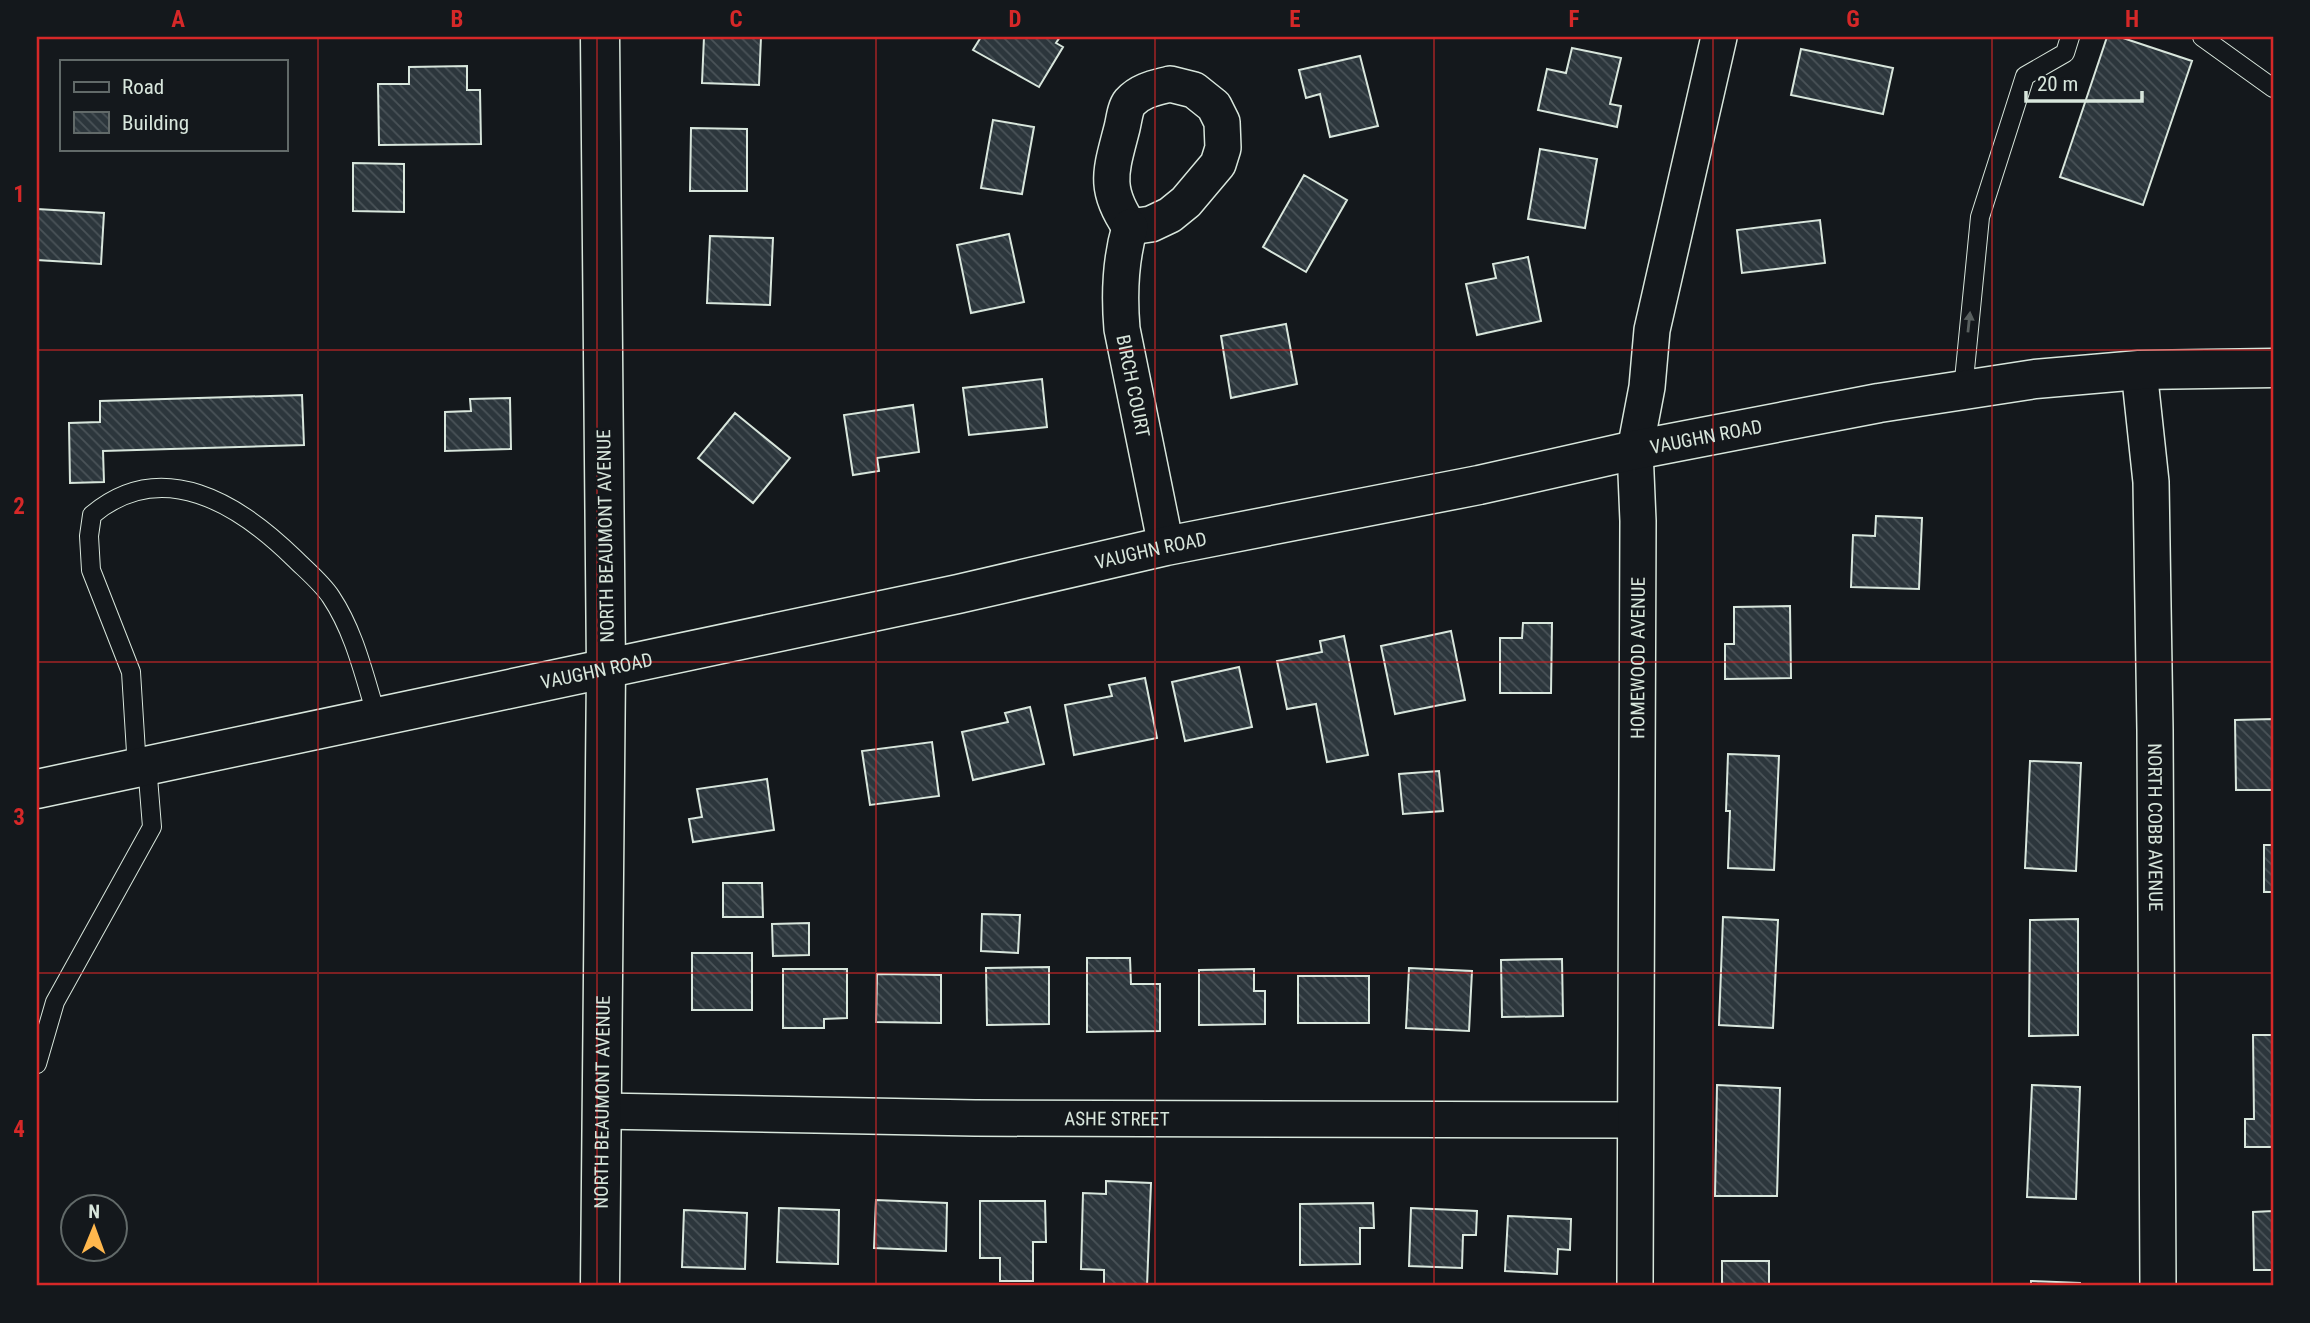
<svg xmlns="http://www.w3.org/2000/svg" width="2310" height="1323" font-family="'Roboto Condensed',sans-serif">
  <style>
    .building { fill: url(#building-back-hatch); stroke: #d8e6dc; stroke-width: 2 }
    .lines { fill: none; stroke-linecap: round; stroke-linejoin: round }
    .lane-casing { stroke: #d8e6dc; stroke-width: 20 }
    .street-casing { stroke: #d8e6dc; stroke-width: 38 }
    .secondary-casing { stroke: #d8e6dc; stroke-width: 41 }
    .lane { stroke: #14181c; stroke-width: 18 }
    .street { stroke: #14181c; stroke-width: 35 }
    .secondary { stroke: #14181c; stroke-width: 38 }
    .oneway { fill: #59605f }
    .grid { fill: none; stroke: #d62828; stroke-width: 2; stroke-opacity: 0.55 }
    .labels { text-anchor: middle; stroke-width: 5; stroke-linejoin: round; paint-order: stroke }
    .street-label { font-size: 19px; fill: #d8e6dc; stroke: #14181c }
    .neatline { fill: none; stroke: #d62828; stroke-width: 2.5 }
    .grid-label { font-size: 23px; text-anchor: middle; font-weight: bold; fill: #d62828 }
  </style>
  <defs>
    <pattern id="building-back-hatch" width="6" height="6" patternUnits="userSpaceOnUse" patternTransform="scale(1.75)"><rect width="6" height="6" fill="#2c363c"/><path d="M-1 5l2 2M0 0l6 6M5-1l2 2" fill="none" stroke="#4a5358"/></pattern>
  </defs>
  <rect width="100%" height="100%" fill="#14181c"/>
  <path class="building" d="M704,37H761L759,85L702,83Z
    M981,37H1060L1056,43L1063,47L1039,87L973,50Z
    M2107,37H2120L2192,61L2143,205L2060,177Z
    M1572,48L1621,58L1610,104L1621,106L1617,127L1538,110L1547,69L1566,73Z
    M1801,49L1893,68L1883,114L1791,95Z
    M1360,56L1378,126L1330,137L1320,94L1306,98L1299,70Z
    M467,66V90H480L481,144L379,145L378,84H409V67Z
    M993,120L1034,127L1022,194L981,188Z
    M691,128L747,129V191H690Z
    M1540,149L1597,159L1585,228L1528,219Z
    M353,163L404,164V212L353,211Z
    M1304,175L1347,200L1306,272L1263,247Z
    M37,209L104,213L101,264L37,260Z
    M1820,220L1825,263L1742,273L1737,230Z
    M1009,234L1024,302L971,313L957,245Z
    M710,236L773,238L770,305L707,303Z
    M1528,257L1541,321L1477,335L1466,284L1496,278L1493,264Z
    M1286,324L1297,384L1231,398L1221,336Z
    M1042,379L1047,427L969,435L963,388Z
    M302,395L304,445L103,451L104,482L70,483L69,423L100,422V401Z
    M510,398L511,449L445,451V412L471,411L470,399Z
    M913,405L919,452L877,458L879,471L853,475L844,415Z
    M735,413L790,458L753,503L698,458Z
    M1876,516L1922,518L1919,589L1851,587L1853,535L1875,536Z
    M1790,606L1791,678L1725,679V644H1734V607Z
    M1523,623H1552L1551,693H1500V638H1522Z
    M1451,631L1465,700L1395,714L1381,646Z
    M1344,636L1368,755L1327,762L1316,704L1287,709L1277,661L1322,652L1320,641Z
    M1239,667L1252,727L1185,741L1172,682Z
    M1145,678L1157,738L1074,755L1065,705L1112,696L1109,685Z
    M1030,707L1044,764L973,780L962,732L1008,722L1005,713Z
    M2273,719V790H2236L2235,720Z
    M932,742L939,796L870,805L862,751Z
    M1728,754L1779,756L1774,870L1728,868L1730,811H1726Z
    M2030,761L2081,763L2076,871L2025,868Z
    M1439,771L1443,811L1403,814L1399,774Z
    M767,779L774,830L693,842L689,819L702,817L697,789Z
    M2264,845H2273V892H2264Z
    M723,883H762L763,917H723Z
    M982,914L1020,915L1018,953L981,951Z
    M1723,917L1778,920L1773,1028L1719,1025Z
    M2078,919V1035L2029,1036L2030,920Z
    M809,923V955L773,956L772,924Z
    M692,953H752V1010H692Z
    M1087,958H1130L1131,984H1160V1031L1087,1032Z
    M1562,959L1563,1016L1502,1017L1501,960Z
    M1049,967V1024L987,1025L986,968Z
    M1409,968L1472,971L1469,1031L1406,1028Z
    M783,969H847V1018L824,1019V1028H783Z
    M1254,969V991H1265V1024L1199,1025V970Z
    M877,974L941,975V1023L876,1022Z
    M1298,976H1369V1023H1298Z
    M2253,1035H2273V1147H2245V1119H2254Z
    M1717,1085L1780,1088L1777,1196H1715Z
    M2032,1085L2080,1087L2076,1199L2027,1197Z
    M1106,1181L1151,1183L1147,1286L1104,1285V1270L1081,1269L1083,1193L1106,1194Z
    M876,1200L947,1203L946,1251L874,1248Z
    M980,1201H1045L1046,1242H1033V1281H1000V1258H980Z
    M1373,1203L1374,1228H1360V1264L1300,1265V1204Z
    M779,1208L839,1210L838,1264L777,1262Z
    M1411,1208L1477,1211L1476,1235H1463L1462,1268L1409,1266Z
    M684,1210L747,1213L745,1269L682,1267Z
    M2273,1211V1270H2254L2253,1212Z
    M1508,1216L1571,1219L1570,1250L1558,1249L1557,1274L1505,1271Z
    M1722,1261H1769V1286H1722Z
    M2031,1281L2080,1283V1286H2031Z"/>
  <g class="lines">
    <g class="lane-casing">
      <path id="lane" d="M2202,37L2273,88
        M1963,390L1980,217L2025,76L2065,53L2070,37
        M137,768L131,672L91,570L89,536L92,515C162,456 239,504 294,558C306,570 322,583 331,597C355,633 364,676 377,717
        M37,1064L55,1002L152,827L147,765"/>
    </g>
    <g class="street-casing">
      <g id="street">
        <path d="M1170,84L1194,90L1214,106L1222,122L1223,148L1218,164L1186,202L1170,215L1151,224L1130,227C1103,188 1111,171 1122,128C1124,120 1125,108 1130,102C1141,90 1155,88 1170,84Z"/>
        <path id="s1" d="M1130,227C1120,261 1119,294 1122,329L1166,546"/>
        <path id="s2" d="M2139,370L2151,482L2155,730L2158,1286"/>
        <path id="s3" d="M601,1111L975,1118L1634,1120"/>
        <path id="s4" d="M1635,1286L1638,521L1635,450L1647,387L1652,330L1719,37"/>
      </g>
    </g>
    <g class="secondary-casing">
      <g id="secondary">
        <path id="s5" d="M37,789L958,594L1166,546L1479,485L1635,450L1879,403L2035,379L2139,370L2273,368"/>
        <path id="s6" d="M600,1286L606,669L600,37"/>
      </g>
    </g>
    <use href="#lane" class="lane"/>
    <use href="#street" class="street"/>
    <use href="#secondary" class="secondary"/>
  </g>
  <defs><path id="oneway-solid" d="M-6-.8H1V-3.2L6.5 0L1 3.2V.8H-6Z" transform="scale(1.75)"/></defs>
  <use class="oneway" href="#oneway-solid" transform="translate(1969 322) rotate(-84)"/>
  <path class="grid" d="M318,37V1286M597,37V1286M876,37V1286M1155,37V1286M1434,37V1286M1713,37V1286M1992,37V1286M37,350H2273M37,662H2273M37,973H2273"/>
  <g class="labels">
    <g class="street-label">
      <text dy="7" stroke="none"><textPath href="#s1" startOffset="161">BIRCH COURT</textPath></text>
      <text dy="7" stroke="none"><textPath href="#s5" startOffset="1706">VAUGHN ROAD</textPath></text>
      <text transform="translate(605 536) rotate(-91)" y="7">NORTH BEAUMONT AVENUE</text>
      <text dy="7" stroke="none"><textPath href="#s5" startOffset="1139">VAUGHN ROAD</textPath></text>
      <text dy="7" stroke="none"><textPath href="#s4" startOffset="628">HOMEWOOD AVENUE</textPath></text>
      <text dy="7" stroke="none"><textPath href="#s5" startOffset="572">VAUGHN ROAD</textPath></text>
      <text dy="7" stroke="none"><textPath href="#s2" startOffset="458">NORTH COBB AVENUE</textPath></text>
      <text dy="7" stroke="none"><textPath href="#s6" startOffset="184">NORTH BEAUMONT AVENUE</textPath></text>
      <text dy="7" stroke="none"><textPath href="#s3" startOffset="516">ASHE STREET</textPath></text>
    </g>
  </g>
  <rect width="2310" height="1323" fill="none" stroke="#14181c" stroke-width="77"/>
  <rect x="60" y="60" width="228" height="91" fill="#14181c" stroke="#626a69" stroke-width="2"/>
  <rect x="74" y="82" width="35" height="10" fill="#14181c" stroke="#626a69" stroke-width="2"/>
  <text x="122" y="94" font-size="21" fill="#d8e6dc">Road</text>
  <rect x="74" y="112" width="35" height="21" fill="url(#building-back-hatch)" stroke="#626a69" stroke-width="2"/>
  <text x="122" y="130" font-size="21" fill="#d8e6dc">Building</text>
  <g transform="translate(94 1228) rotate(1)"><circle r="33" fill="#14181c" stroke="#626a69" stroke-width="2"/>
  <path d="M0-5L12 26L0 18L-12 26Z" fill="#ffb74d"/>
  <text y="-10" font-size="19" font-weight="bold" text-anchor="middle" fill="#d8e6dc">N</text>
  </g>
  <path d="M2026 91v10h116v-10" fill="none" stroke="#d8e6dc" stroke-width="3.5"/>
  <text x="2037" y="91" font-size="21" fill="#d8e6dc" stroke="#14181c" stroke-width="5" paint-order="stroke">20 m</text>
  <rect x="38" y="38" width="2234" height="1246" class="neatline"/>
  <g class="grid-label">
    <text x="178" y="27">A</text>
    <text x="457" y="27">B</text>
    <text x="736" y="27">C</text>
    <text x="1015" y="27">D</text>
    <text x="1295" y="27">E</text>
    <text x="1574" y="27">F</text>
    <text x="1853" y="27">G</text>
    <text x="2132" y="27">H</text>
    <text x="19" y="202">1</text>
    <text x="19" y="514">2</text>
    <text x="19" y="825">3</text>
    <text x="19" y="1137">4</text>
  </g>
</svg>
